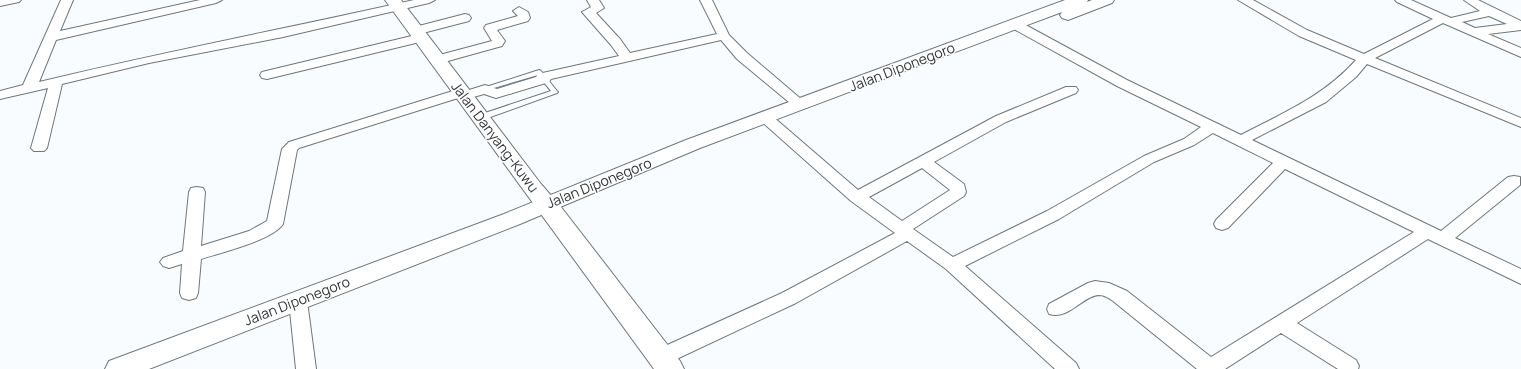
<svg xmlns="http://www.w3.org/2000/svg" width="1521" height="369" font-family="Manrope,sans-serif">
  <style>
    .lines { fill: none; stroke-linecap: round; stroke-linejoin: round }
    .lane-casing { stroke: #6d777c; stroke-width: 2 }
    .street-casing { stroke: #6d777c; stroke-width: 2 }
    .secondary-casing { stroke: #6d777c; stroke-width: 2 }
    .primary-casing { stroke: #6d777c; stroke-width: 2 }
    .lane { fill: #fff; fill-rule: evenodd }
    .street { fill: #fff; fill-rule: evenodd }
    .secondary { fill: #fff; fill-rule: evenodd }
    .primary { fill: #fff; fill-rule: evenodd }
    .labels { text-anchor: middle; stroke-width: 3; stroke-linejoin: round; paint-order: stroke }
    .street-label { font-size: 14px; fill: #313537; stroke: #fff }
  </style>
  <rect width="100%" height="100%" fill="#f8fcff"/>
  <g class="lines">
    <g class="lane-casing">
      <path id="lane" d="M539,70L541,71L557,91L558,92L557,93L482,120H476L475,118L476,116L551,91L538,75L487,90L485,91L482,89L483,88Z"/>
    </g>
    <g class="street-casing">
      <path id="street" d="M0,0H21L19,2L0,6Z
        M61,0H73L60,31L200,0H222L216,3L56,40L39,82C163,52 289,28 414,0H435L429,3L283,37L149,63L62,84L47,148L44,151H34L31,148L48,88L0,99V91L23,85Z
        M587,0H599L604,8L596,13L620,39L630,53L717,34L700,0H712L729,35L747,53L808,105L806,108H796L737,59L721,40L551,79L549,82L496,98L484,94L463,100L458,98L299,148L297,150L283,224C273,240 220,253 201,259L198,293L196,298L189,300L182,298L180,293L182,264L169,268L163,266L160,262L163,258L183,251L189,192L191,188L197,187L203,188L205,192L201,246L249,231L267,221L282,149L289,142L456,90L461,89L466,91L485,85L497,89L536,77L538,74L619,56L611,45L582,12L591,7Z
        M1238,0H1253L1307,30L1364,54L1433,19L1397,2L1395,0H1411L1451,18L1480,11L1464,0H1478L1521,21V30L1488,34L1521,48V57L1443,23L1375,58L1521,118V127L1367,64L1356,77L1326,102L1252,140L1441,231L1508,177L1514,176L1520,177V185L1455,238L1521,269V284L1428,239L1297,323L1356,360L1359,366L1358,369H1338L1281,333L1225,369H1197L1113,301C1109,298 1104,295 1099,295C1082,296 1069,320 1049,314L1047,309L1049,304L1088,283L1095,281L1109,283L1127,291L1211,357L1414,232L1285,169L1228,228L1222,230L1216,228L1214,224L1216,220L1273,163L1213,133L1194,145L1154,162L1059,219L965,266L1076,363L1079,369H1055L946,269L907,241L796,303L668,363L661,365L654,363L651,357L654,351L782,293L895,233L851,201L761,121L759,118L761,115H771L858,190L996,116L1066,87H1076L1078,90L1076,93L1006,122L934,162L964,184L966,192L964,196L913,229L953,257L1047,211L1144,156L1184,139L1201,127L1117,86L1012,28L1010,25L1012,22H1020L1127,80L1241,135C1283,113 1324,96 1356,60L1299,36ZM1489,16L1507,24L1475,28L1462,22ZM922,168L950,190L902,221L869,197Z
        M519,7L528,12L530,18L528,21L497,30L505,41L502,46L437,64L430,60L432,57L492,41L484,28L486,25L518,16L513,11Z
        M465,14L469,15L471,18L469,21L415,35L409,31L411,28Z
        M420,34L424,35L426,38L424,41L267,79L262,78L260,75L262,72Z
        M298,294L305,296L307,301L316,369H296L289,301L291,296Z"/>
    </g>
    <g class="secondary-casing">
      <path id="secondary" d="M385,0H401L541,184L561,207L680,361L684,369H654Z"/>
    </g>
    <g class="primary-casing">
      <path id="primary" d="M1065,0H1088L1087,2L1092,0H1114L1112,3L1068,20L1062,18L1060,15L1062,12L700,148L520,224L149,369H105L109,361L504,214L686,140Z"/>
    </g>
    <use href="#lane" class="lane"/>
    <use href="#street" class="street"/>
    <use href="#secondary" class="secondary"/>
    <use href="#primary" class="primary"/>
  </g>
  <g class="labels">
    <g class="street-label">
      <text transform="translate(902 67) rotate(-21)" y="5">Jalan Diponegoro</text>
      <text transform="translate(495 137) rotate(53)" y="5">Jalan Danyang-Kuwu</text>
      <text transform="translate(599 183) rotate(-22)" y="5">Jalan Diponegoro</text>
      <text transform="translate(297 301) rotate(-21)" y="5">Jalan Diponegoro</text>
    </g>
  </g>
</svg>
